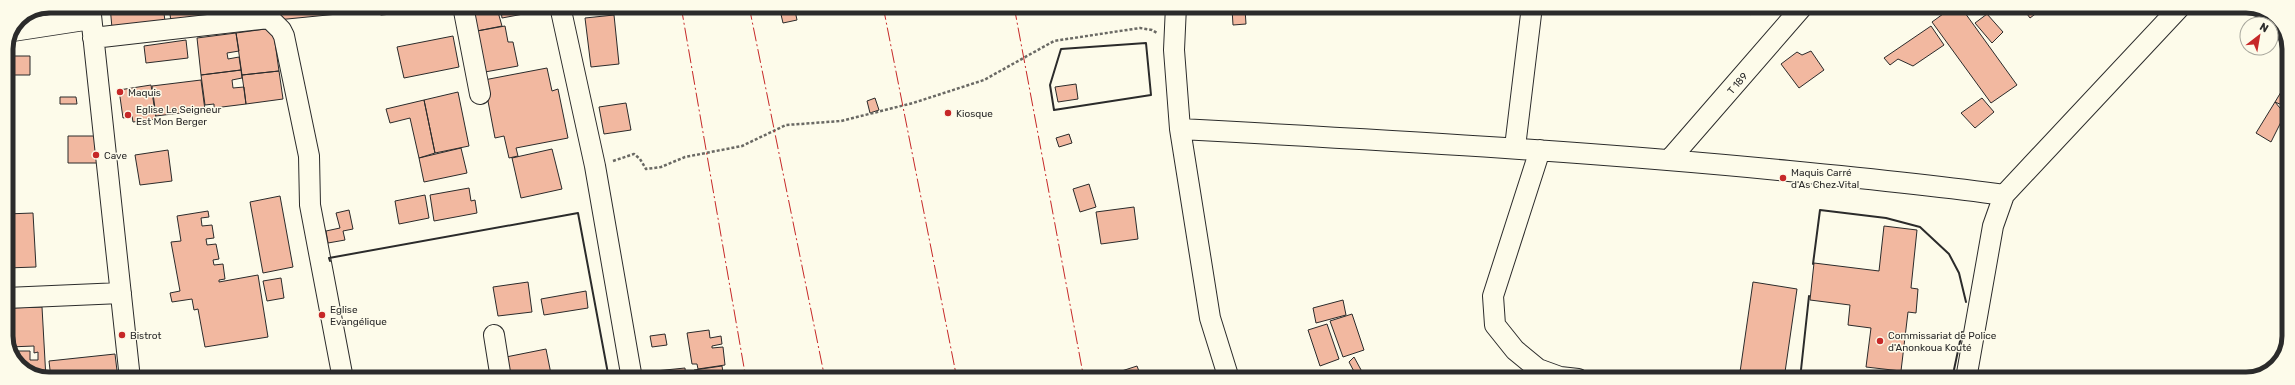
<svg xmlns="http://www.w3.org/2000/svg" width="2295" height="385" font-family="Rubik,sans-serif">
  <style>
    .building { fill: #f2b8a0; stroke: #2b2b2b }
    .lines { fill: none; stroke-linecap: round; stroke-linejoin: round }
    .minor-casing { stroke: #2b2b2b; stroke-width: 22 }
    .path { stroke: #6a6964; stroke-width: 2.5; stroke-dasharray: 3 2; stroke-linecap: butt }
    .minor { stroke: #fdfbea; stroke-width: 20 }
    .wall { stroke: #2b2b2b; stroke-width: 2 }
    .power { stroke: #c62828; stroke-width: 1; stroke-dasharray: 14 3 2 3; stroke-linecap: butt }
    .poi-dot { fill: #c62828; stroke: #fdfbea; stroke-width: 1.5 }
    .labels { text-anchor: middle; stroke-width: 3; stroke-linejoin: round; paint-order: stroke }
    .street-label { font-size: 10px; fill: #2b2b2b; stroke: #fdfbea }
    .poi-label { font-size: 10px; fill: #2b2b2b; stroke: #fdfbea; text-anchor: start }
    .rim { fill: none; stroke: #2b2b2b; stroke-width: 5 }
  </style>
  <rect width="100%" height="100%" fill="#fdfbea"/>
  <path class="building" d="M110,6H163L165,21L112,28Z
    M169,6H202L203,19L171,22Z
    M207,6H220L221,17L209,19Z
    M275,6H358V12L277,20Z
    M371,6H391L392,14L381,15L371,9Z
    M472,6H533L534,12L502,18L501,11L498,12L502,26L477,31Z
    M779,6H794L797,20L783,23Z
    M1742,6H1760L1750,15Z
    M1954,6H1960L2017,85L1991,103L1932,22Z
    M2021,6H2046L2030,18Z
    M2068,6H2079L2071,11Z
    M1232,9H1245L1246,24L1233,25Z
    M32,13V18L19,19V18Z
    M1987,14L2003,32L1992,43L1975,23Z
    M614,15L619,64L591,67L585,18Z
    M505,26L508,42H513L518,66L485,72L477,31Z
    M1931,26L1944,45L1913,66L1898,59L1890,65L1884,58Z
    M273,28L279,71L242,75L236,33Z
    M236,33L239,51L227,53L228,59L239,57L241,70L201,75L197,38Z
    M453,36L459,67L404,78L397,47Z
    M186,40L188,58L146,63L144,46Z
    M1811,51L1824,70L1799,88L1781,64L1797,52L1802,55Z
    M6,56H30V75H6Z
    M547,68L552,91L558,89L568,138L516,148L518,156L509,158L504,136L495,138L484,80Z
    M241,70L242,78L232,80L233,88L244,87L246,104L214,108V104L205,105L201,75Z
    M279,71L283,99L246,104L242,75Z
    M201,80L205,110L156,116L152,86Z
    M2287,82L2289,83V108L2275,102Z
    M1076,84L1078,99L1058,102L1055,87Z
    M151,85L156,119L133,122L132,116L123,118L119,90Z
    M458,92L469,146L435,153L424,100Z
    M60,97H76L77,104H60Z
    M875,98L879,110L870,113L867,101Z
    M1982,98L1994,112L1975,128L1961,113Z
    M424,100L435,153L419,158L410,118L390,123L386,109Z
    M2275,102L2285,114L2271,142L2256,133Z
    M626,103L631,130L604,134L599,107Z
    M9,128L10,148H6V129Z
    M1069,134L1072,143L1059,147L1056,138Z
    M68,136H100L101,163H68Z
    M461,148L467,173L424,182L419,158Z
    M552,149L562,189L521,198L512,158Z
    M168,150L172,181L140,185L135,155Z
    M1089,184L1096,207L1080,212L1073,189Z
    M469,188L471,201L475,200L477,213L434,221L430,195Z
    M425,195L429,218L399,224L395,201Z
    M280,196L293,267L263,273L250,202Z
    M1134,207L1138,239L1101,244L1096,212Z
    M349,210L353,229L343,231L345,240L328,243L326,231L340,228L336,213Z
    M208,211L209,217L201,218L202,226L212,225L214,238L206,239L207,245L216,244L219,259L213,260L214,265L223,264L225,279L219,280V282L258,275L268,337L205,347L198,309L194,310L192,299L172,302L170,293L180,291L171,242L181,241L177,216Z
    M33,213L36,267L6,268V214Z
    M1884,226L1917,230L1911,288L1918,289L1916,313L1908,312L1901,371L1866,367L1871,328L1848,325L1850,305L1810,300L1814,263L1879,271Z
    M281,278L284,298L267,301L263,281Z
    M528,282L532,312L498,316L493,287Z
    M1753,282L1797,289L1784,379H1739Z
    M586,291L588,308L544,315L541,299Z
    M1343,300L1346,315L1316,323L1313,308Z
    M42,307L46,379L18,366L17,351H30V360H38V352L34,353V346L9,347L7,308Z
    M1352,314L1364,350L1343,357L1330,321Z
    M1327,324L1339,359L1320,366L1308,330Z
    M709,330L710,338L721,336L722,344L712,346V348L723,347L725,365L698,369L697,364H692L687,333Z
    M665,334L667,345L652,347L650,336Z
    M546,349L552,379H510L506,357Z
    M115,354L118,379H51L49,361Z
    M1354,357L1366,379H1358L1349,362Z
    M722,366L724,379H696L694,370Z
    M1137,366L1142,379H1101L1100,378Z
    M685,368L686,379H656L655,371Z
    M1860,373L1899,377V379H1860Z"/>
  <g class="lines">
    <g class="minor-casing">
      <path id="minor" d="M90,6L130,379
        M268,6L269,18L281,30L284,36L309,156L310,205L343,379
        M463,6L480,94
        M560,6L595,166L632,379
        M1176,6L1174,50L1180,129C1383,140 1586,151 1789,171C1861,178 1933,185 2004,195
        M13,31L91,19
        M93,38L269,18
        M1180,129L1210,318L1229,379
        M1515,147L1532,6
        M1540,150L1493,296L1495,325L1515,350L1538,369L1560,377L1578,379
        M1670,159L1803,6
        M6,298L121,293
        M494,335L501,379
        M1966,379L1993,226L2004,195L2181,6"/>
    </g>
    <path class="path" d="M613,161L634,154L640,159L646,169L661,167L685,157L742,146L786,125L841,121L913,103L984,80L1054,41L1140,28L1152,30L1157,33"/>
    <use href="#minor" class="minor"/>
    <path class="wall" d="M1146,43L1151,95L1054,110L1050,85L1061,49Z
      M330,261L329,258L578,213L609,379
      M1813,264L1820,210L1886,218L1920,227L1949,254L1959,273L1966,302
      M1800,379L1809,296
      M1952,379L1962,332"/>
    <path class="power" d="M681,6L746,379
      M749,6L825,379
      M883,6L957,379
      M1014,6L1084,379"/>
  </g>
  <g class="poi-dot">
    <circle cx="120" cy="92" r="4"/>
    <circle cx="948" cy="113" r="4"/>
    <circle cx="128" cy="115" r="4"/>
    <circle cx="96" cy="155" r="4"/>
    <circle cx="1783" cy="178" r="4"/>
    <circle cx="322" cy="315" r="4"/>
    <circle cx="122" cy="335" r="4"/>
    <circle cx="1880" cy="341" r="4"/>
  </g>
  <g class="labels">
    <g class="street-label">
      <text transform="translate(1737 83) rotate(-49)" y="4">T 189</text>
    </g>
    <g class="poi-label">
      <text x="128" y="96">Maquis</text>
      <text x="136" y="113">Eglise Le Seigneur<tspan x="136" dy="12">Est Mon Berger</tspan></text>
      <text x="956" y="117">Kiosque</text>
      <text x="104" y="159">Cave</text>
      <text x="1791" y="176">Maquis Carré<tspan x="1791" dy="12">d'As Chez Vital</tspan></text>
      <text x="330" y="313">Eglise<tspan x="330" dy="12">Evangélique</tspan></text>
      <text x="130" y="339">Bistrot</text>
      <text x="1888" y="339">Commissariat de Police<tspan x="1888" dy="12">d'Anonkoua Kouté</tspan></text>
    </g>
  </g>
  <path d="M0 0H2295V385H0ZM49 13H2246A36 36 0 0 1 2282 49V336A36 36 0 0 1 2246 372H49A36 36 0 0 1 13 336V49A36 36 0 0 1 49 13Z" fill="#fdfbea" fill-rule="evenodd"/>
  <path class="rim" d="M49 13H2246A36 36 0 0 1 2282 49V336A36 36 0 0 1 2246 372H49A36 36 0 0 1 13 336V49A36 36 0 0 1 49 13Z"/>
  <g transform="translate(2259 36) rotate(31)"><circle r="19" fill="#fdfbea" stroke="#a9a89e"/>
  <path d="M0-3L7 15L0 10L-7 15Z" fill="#c62828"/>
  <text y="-6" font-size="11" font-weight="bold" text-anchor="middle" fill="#2b2b2b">N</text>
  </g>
</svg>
